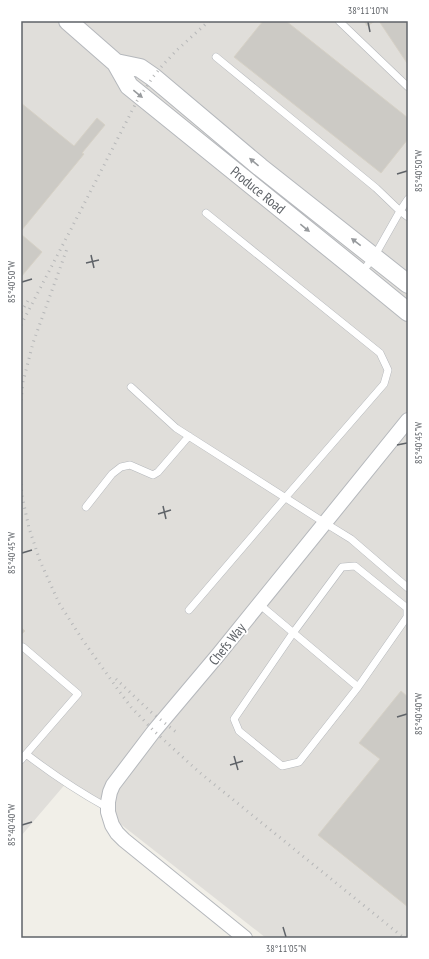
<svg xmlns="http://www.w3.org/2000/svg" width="429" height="959" font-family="'PT Sans Narrow',sans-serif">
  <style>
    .industrial { fill: #e0deda }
    .building { fill: #cccac5; stroke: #d6d1c6 }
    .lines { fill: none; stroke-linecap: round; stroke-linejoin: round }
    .service-casing { stroke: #b5b8bc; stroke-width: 8 }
    .minor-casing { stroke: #b5b8bc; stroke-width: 16 }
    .tertiary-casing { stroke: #b5b8bc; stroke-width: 20 }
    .service { stroke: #fff; stroke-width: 7 }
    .minor { stroke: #fff; stroke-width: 14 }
    .tertiary { stroke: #fff; stroke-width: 18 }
    .rail { stroke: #b6b7b8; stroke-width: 3; stroke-dasharray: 1 5; stroke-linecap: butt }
    .oneway { fill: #979a9d }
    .ticks { fill: none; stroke: #5f6368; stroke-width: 1.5 }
    .labels { text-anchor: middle; stroke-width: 3.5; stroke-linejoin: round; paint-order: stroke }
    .street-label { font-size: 14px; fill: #5f6368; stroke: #fff }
    .neatline { fill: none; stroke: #5f6368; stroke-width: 1.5 }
    .ticks-label { font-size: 10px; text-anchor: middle; fill: #5f6368 }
  </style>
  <rect width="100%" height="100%" fill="#f1efe8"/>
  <path class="industrial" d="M21,21H408V938H266L67,782L21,836Z"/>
  <path class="building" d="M263,21H286L408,118V139L381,173L234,57Z
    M364,21H375L367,26Z
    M379,21H408V62L407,63Z
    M21,103L74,146L97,118L105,125L82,153L84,154L21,231Z
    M22,235L42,252L21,277V237Z
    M21,627L25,631L21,635Z
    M401,691L408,697V907L318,835L380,759L359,743Z"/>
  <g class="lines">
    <g class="service-casing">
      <path id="service" d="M339,21L408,87
        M216,57L376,188L400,211L408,217
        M361,273L374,257L400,211L408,199
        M131,387L176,428L325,523L351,539L408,588
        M86,507L112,474L121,467L130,465L153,475L158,472L189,436
        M259,604L358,687L407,617V608L355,566L342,567L293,633L234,719L239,731L282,766L299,762L358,687
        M189,610L285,498L384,384L388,370L380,353L206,213
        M23,647L78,694L26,754
        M21,760L26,754C52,774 79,792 108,808"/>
    </g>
    <g class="minor-casing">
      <path id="minor" d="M245,938L124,840L117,833L112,825L108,812V802L110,792L113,785L154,731L218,655L408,420"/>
    </g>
    <g class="tertiary-casing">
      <path id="tertiary" d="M68,21L116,63L129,86L353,267L408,312
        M116,63L140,68L153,77L260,167L408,284"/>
    </g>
    <use href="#service" class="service"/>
    <use href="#minor" class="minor"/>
    <use href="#tertiary" class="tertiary"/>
    <path class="rail" d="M21,312L29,299
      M21,325L83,206L137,101L153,77L162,66L177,50L209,21
      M21,400L23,382L33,343L68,246
      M21,484L22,496L29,528L40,561L59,603L82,639L119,691L131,707L154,731L199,772L404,938
      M116,679L152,713L176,732"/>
  </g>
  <defs><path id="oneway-solid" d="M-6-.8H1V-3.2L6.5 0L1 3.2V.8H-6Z"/></defs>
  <g class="oneway">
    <use href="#oneway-solid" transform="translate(138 94) rotate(39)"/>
    <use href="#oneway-solid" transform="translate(254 162) rotate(-140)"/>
    <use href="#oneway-solid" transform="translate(305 228) rotate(39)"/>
    <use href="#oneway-solid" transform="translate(356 242) rotate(-142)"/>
  </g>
  <path class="ticks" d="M368,22L370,32M397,174L407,171M91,255L94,268M86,263L99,260M22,282L32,279M397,445L407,443M163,506L166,519M158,514L171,510M22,553L32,550M397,717L407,714M234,756L238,770M230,765L243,761M22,825L32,822M283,927L286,937"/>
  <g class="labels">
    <g class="street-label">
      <text transform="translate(258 190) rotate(39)" y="5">Produce Road</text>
      <text transform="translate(227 644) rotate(-51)" y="5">Chefs Way</text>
    </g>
  </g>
  <rect width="429" height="959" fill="none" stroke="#ffffff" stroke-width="44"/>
  <rect x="22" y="22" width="385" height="915" class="neatline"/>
  <g class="ticks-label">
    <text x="368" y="14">38°11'10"N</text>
    <text transform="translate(418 171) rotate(-90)" y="4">85°40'50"W</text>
    <text transform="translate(11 282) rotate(-90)" y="4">85°40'50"W</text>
    <text transform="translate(418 443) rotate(-90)" y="4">85°40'45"W</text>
    <text transform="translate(11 553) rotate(-90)" y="4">85°40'45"W</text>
    <text transform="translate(418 714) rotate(-90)" y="4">85°40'40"W</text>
    <text transform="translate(11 825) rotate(-90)" y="4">85°40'40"W</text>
    <text x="286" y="952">38°11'05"N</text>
  </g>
</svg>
